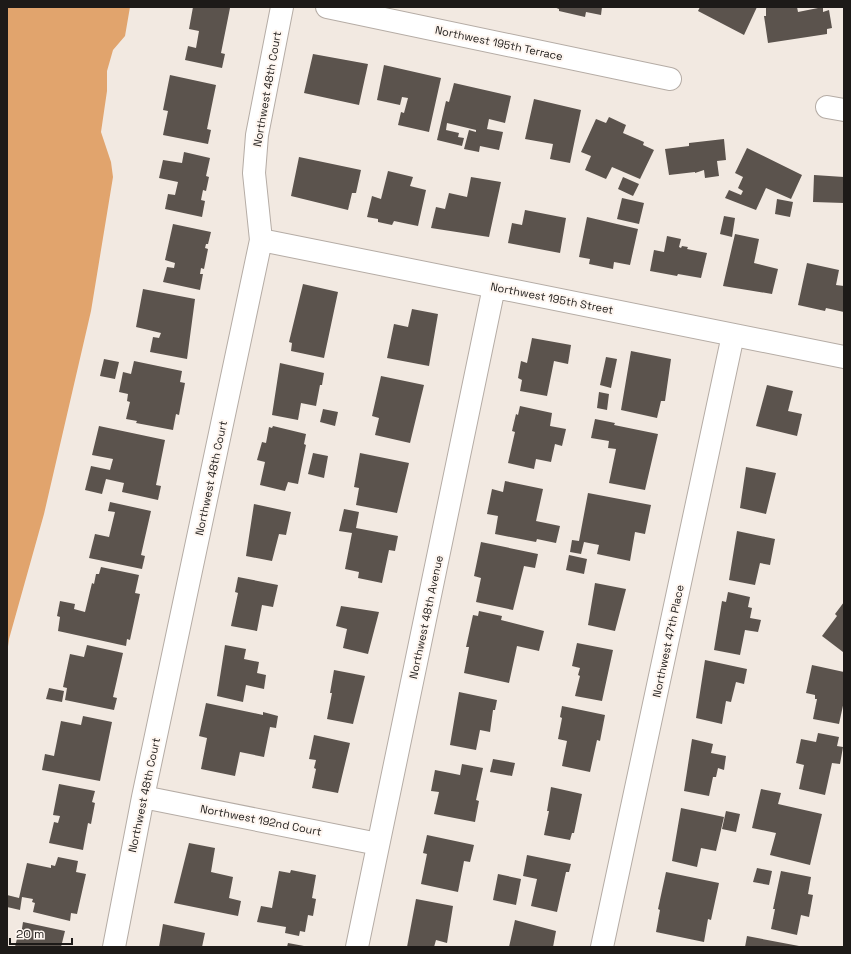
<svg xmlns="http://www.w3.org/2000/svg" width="851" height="954" font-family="'Space Grotesk',sans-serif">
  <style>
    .water { fill: #e1a46d }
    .building { fill: #5b534d }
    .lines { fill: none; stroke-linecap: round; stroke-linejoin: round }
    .minor-casing { stroke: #b5aca5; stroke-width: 24 }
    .minor { stroke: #fff; stroke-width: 22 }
    .labels { text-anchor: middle; stroke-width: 4; stroke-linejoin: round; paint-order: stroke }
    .street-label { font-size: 11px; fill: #1d1a18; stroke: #fef6f0 }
  </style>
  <rect width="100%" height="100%" fill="#f2e9e1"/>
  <path class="water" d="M7,7H130L125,36L113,50L107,71V91L101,132L111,162L113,177L91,311L44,514L9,639L7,654Z"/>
  <path class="building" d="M193,7L230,8L221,53L225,54L222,68L185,60L188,46L196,48L199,31L189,29Z
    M554,7H602L601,15L586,12L585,17L559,11V9Z
    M700,7H757L744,35L698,11Z
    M766,7H797L798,12L823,7V12L829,10L832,28L827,29V34L768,43L764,16H766Z
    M313,54L368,64L359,105L304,93Z
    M384,65L441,78L429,132L398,125L401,112L404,113L408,98L402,97L400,105L377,100Z
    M170,75L216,85L207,129L211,130L208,144L163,135L168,111L163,110Z
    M454,83L511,96L505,123L489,119L487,129L503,132L499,150L480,146L479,152L464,149L469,130L476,132V130L447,123L446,130L459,133L458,137L464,138L462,146L437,140L446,101L449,102Z
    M534,99L581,110L570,163L550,159L553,144L525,139Z
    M609,117L626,125L623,133L644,142L643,145L654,150L640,179L612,167L606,179L585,170L591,156L581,152L596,119L606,123Z
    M724,139L726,160L717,161L719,176L705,178L704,170L695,173V172L669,175L665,149L689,146V143Z
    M747,148L802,175L791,199L766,188L756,210L725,198L729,190L741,195L743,191L738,188L743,177L735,173Z
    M184,152L210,158L206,176L209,177L206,191L203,190L201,200L205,201L202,217L165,209L168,194L175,195L178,182L159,178L163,160L182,163Z
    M299,157L361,170L356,193H352L348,210L291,196Z
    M388,171L413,177L410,186L426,190L418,226L394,221L392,225L378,222V219L367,217L372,196L381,199Z
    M814,175L844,177V203L813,202Z
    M471,177L501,182L489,237L431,228L436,207L445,209L449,193L467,197Z
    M623,177L639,184L633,196L618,189Z
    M622,198L644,203L639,224L617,219Z
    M777,199L793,202L790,217L775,214Z
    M525,210L566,218L560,253L508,243L512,223L522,225Z
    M724,216L735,218L732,237L720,234Z
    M587,217L638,229L630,265L614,262L613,269L589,264L590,259L579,257Z
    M173,224L211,232L208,244H206L205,248L208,249L204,269L201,268L200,274H203L200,290L163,282L167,267L174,268L175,263L165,260Z
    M735,234L759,239L754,263L778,269L772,294L723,286Z
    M667,236L681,239L679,247L681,248L682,246L688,247L687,249L707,253L701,278L678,274L677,276L650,271L654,250L664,252Z
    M807,263L839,270L836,285L844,286V312L826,308L825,311L798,305Z
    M303,284L338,292L324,358L291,351L292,343L289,342Z
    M143,289L195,299L187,359L150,352L153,337L159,338L161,333L136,327Z
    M412,309L438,314L429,366L387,358L394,324L408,327Z
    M532,338L571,345L568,364L554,361L547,396L520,391L522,380L518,378L521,361L527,363Z
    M631,351L671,359L665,401H661L657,418L621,410Z
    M606,357L617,359L611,388L600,385Z
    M104,359L119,362L115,379L100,376Z
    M134,361L182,371L180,382L185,383L179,415L176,414L173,430L136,423L137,421L126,419L130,402L127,401L128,394L119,392L123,372L131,374Z
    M280,363L324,373L322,385H320L316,406L301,403L298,420L272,415Z
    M381,376L424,385L410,443L375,435L379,418L372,416Z
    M767,385L793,391L788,411L802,414L797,436L756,426Z
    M599,392L609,394L607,410L597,408Z
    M520,406L552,413L550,426L566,429L562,446L555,444L551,462L536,459L534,469L508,463L515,432L512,431L516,414L518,415Z
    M323,409L338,412L335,426L320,422Z
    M595,419L615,423L614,425L658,434L645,490L609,483L616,449L608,448L609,441L591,438Z
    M99,426L165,440L156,485L161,486L158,500L122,492L124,483L106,479L102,494L85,490L91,466L110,470L113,459L92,455Z
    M273,426L306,434L304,444L306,445L298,484L288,482L285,491L260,485L265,462L257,460L262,442L266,443L269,427L272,428Z
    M313,453L328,456L324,478L308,474Z
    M360,453L409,463L397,513L356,505L359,488L354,487Z
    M746,467L776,473L766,514L740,508Z
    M505,481L543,489L536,521L560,526L556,543L537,539L536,542L495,534L498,516L487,514L492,489L503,492Z
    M588,493L651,505L645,534L635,532L630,561L597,554L599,545L584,542L581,554L570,552L572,540L579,541Z
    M110,502L151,511L141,555L145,556L142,569L89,558L95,534L109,537L115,512L108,511Z
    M254,504L291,512L286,535L279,534L272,561L246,556Z
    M344,509L359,512L356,528L398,536L395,551L389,550L382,583L358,578L359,572L345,569L352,533L339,531Z
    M737,531L775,539L770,565L760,563L755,585L729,580Z
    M481,542L538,554L535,568L524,566L513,610L476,602L481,578L474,576Z
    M569,555L587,559L584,574L566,570Z
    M101,567L139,575L135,593L140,594L130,640L127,639L126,646L58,631L60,617L57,616L60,601L75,604L74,609L85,612L92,583L94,584L96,574H99Z
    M238,577L278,585L273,607L262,605L257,631L231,626L238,593L235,592Z
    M595,583L626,589L615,631L588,625Z
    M728,592L750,597L748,607L752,608L750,618L761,620L758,632L745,630L740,655L714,650L722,601L726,602Z
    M844,602V651L843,652L822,636L837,616L835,614Z
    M341,606L379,612L368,654L343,648L347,629L336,626Z
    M479,611L502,616L501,620L544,631L539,651L517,646L509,683L464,673L469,647H466L473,615L478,616Z
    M577,643L613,650L602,701L575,696L580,676L578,675L580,668L572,666Z
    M87,645L123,653L113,697L117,698L114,710L65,700L67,688L63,687L70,654L84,657Z
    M225,645L246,649L244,659L259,662L257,673L266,675L264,689L246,685L243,702L217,696Z
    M705,660L747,669L744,684L736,682L731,702L726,701L722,724L696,718Z
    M812,665L844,672V701L839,724L813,719L817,699H815V695L806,693Z
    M334,670L365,676L353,724L327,719L332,693H330Z
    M49,688L64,691L62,702L46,699Z
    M459,692L497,700L495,710H493L490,732L480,730L476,750L450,745Z
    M206,703L263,715V712L278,716L276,728L270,727L264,757L240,752L235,776L201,769L207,738L199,736Z
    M562,706L605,715L600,741L597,740L590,772L562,766L567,741L558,739L562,718L560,717Z
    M83,716L112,722L100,781L42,770L45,754L54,756L61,721L81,725Z
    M818,733L839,737L837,746L843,747L840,764L832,763L825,795L799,789L804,765L796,763L801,739L816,742Z
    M314,735L350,743L338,793L312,788L316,769L314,768L316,760L309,759Z
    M692,739L713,744L711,753L726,756L724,770L718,768L716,777H713L709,796L684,791Z
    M493,759L515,763L512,776L490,772Z
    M462,764L483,768L476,800L479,801L475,822L434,814L439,792L431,791L435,770L460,775Z
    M59,784L95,791L92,802L95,803L91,824L88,823L83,850L49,843L54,822L58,823L60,816L53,815Z
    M551,787L582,794L574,833H572L570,840L544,835L549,811H547Z
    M761,789L781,793L778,804L822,814L810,865L770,855L776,833L752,828Z
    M681,808L724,817L716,851L701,848L697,867L672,861Z
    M726,811L740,814L736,832L722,829Z
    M427,835L474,845L470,862L464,861L458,892L421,884L427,854L423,853Z
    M189,843L215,848L211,872L233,877L229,898L241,901L238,916L174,903Z
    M527,855L571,864L569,872H566L557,912L531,906L537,879L523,876Z
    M58,857L78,861L76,872L86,874L77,914L71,913L70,921L33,912L35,903L32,902L33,899L22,897L20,910L7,907V895L19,898L27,863L51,868V865L55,866Z
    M757,868L772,871L769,885L753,882Z
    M291,870L316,875L312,898L316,899L313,916L308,915L305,932L300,931L299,936L285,933L286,927L257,922L261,906L272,908L279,871L290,873Z
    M781,871L811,877L808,894L813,895L809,917L801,915L797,935L771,929L775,909H773Z
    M666,872L719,883L711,920L708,919L704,942L656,932L660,910L658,909Z
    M498,874L521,879L516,905L493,900Z
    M416,899L453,906L447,943L436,940L434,947H407Z
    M515,920L556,931L553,947H509Z
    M23,922L65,931L61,947H15L18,934L21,935Z
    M163,924L205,933L202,947H159Z
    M747,936L799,946V947H745Z
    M288,943L304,946V947H287Z"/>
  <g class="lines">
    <g class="minor-casing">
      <path id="minor" d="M327,7L670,79
        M827,107L844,110
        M261,240L844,357
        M143,797L378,844
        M114,947L143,797L261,240L254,173L257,135L282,7
        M357,947L494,287
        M602,947L733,335"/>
    </g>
    <use href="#minor" class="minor"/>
  </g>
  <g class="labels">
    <g class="street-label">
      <text transform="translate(499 43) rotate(12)" y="4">Northwest 195th Terrace</text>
      <text transform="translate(267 89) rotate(-80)" y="4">Northwest 48th Court</text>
      <text transform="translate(552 298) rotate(11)" y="4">Northwest 195th Street</text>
      <text transform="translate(211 478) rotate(-78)" y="4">Northwest 48th Court</text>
      <text transform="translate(426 617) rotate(-78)" y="4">Northwest 48th Avenue</text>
      <text transform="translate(668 641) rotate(-78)" y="4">Northwest 47th Place</text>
      <text transform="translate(144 795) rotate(-78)" y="4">Northwest 48th Court</text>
      <text transform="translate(261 820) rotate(11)" y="4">Northwest 192nd Court</text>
    </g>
  </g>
  <rect width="851" height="954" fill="none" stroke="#1d1a18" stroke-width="16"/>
  <path d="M10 938v6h62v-6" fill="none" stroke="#1d1a18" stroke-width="2"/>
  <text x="16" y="938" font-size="12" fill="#1d1a18" stroke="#fef6f0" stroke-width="3" paint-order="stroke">20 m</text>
</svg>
